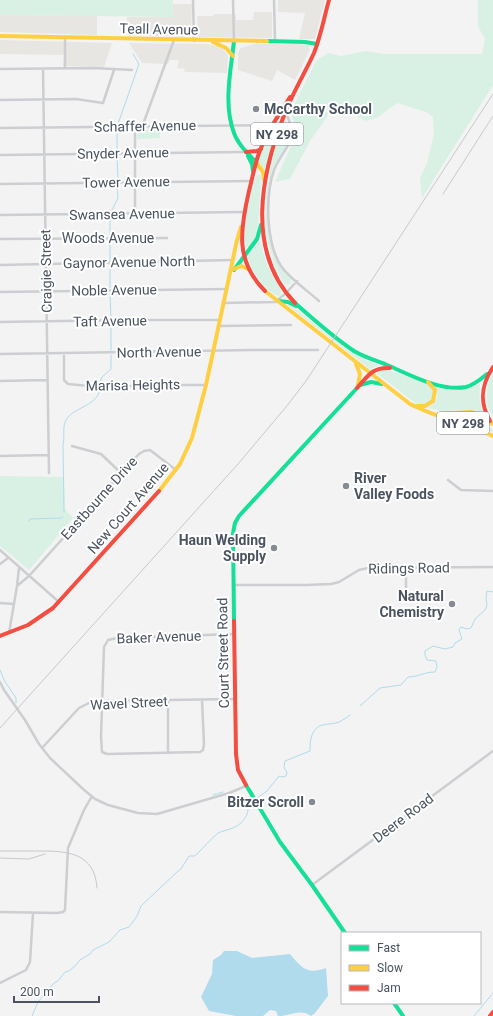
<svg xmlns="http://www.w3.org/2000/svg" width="493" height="1016" font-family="Roboto,sans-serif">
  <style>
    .commercial { fill: #e7e6e2 }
    .green { fill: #d9f1e4 }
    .water { fill: #afdbed }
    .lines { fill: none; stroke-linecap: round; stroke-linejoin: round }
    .stream { stroke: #afdbed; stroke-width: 1 }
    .street { stroke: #ccced1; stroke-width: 2.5 }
    .fast { stroke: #16e098; stroke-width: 4 }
    .slow { stroke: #ffcf43; stroke-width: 4 }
    .jam { stroke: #f24e42; stroke-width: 4 }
    .rail { stroke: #c7c8cb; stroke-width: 1 }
    .poi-dot { fill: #858b93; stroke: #fff; stroke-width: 1.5 }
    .labels { text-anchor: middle; stroke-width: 4; stroke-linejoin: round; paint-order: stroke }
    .shield { fill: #fff; stroke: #80878f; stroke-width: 1 }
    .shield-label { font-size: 13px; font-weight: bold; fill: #4a535f }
    .street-label { font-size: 14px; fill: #4a535f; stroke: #fff }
    .poi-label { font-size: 14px; font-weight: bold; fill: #4a535f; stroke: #fff; text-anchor: end }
  </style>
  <rect width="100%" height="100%" fill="#f3f3f3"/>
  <path class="commercial" d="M278,0H325L315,39H299L305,13L278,12Z
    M173,4H192L191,37L127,35V17H172Z
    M254,12H272V38L198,37L197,16H213L214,14H236V20H253Z
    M0,15L97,16V35L0,32Z
    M0,40L112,43L104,67L63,66L64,55L0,54Z
    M129,43L205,44L218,46L223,49L228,56L227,73L184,72L185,69L177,68L179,60H170L168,64L142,63Z
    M254,44H299L308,45L310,49L295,80L277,70L272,81L238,70V52L241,48Z"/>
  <path class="green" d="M0,0H173V17L0,15Z
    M478,0H493V85L422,198L420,178L427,163L434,134L433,117L426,112L397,103L377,118L365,121L333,102L327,117L310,141L290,179L275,182L297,132L292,116L295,103L316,61L328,53L341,56L366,51L383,54H482L485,38L478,27Z
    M276,127L277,129L265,171L259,162L265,145L274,128Z
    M286,127L291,130C294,140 275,160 272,172C270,179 271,188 270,196C267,227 267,256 291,279L290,284L287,285C282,282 279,273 276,267C257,223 267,173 282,129Z
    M160,128V138L137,139L138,131L140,129Z
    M259,174L261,177L259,207L258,233L256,240L249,247L245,246C242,223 251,199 256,176Z
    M260,241L267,265L282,292L279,296C263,291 252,270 247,255Z
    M285,303L292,306L345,348L363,359L380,366L374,367L371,370Z
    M384,369L427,383L433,389C436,401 426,407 415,403L374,371Z
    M493,374V417C484,403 485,388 493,374Z
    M480,384C479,394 479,404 484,414L474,410L442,411L427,408C437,403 440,394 434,385C451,391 464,392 480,384Z
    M468,414C480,416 485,422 493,430V433L455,417Z
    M0,476L64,477L65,509L73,518L29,570L0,546Z"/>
  <path class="water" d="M224,951H237L252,958L290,954C302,968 307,975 326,968L328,996L315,1013L311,1016C301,1008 290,1016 278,1016L276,1011L270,1010L263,1016H236L209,1011L201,997L212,974L213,960L221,955Z"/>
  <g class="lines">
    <path class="stream" d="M118,124L139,64L133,54
      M117,129V151
      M117,156L118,180
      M111,212L118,198L117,185
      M110,236V216
      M110,240V261
      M110,266V288
      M110,293L111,318
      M111,323V350
      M100,382L102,377L111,369V355
      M64,512L63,445C65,437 62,427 66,420C73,407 97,407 100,389
      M29,521L30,519L61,518L63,517
      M0,670L4,680L16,698V703
      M360,706L380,688L401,685L408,677C418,677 424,672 435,672L437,667L436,661L427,660L425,655V651L433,646L445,649L453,647L455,643L462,639L459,630L461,627L467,629L471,628L475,619L485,610L487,605L486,598L487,591L493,592
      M213,795L223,792
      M229,797L236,802L246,804
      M257,798L267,791L279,776L282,777L286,776L287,772L284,768L285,761L310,751C310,746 310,740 312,735C318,721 328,726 339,722C343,720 346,718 350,715
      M32,1016L38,1002L54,983L58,981L65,972L69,971L75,966L80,960L90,954L93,950L109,942L120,930L129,927L137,916L141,906L177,872L181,869L189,856H195L198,853C204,847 211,839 218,833C222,831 228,830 233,828C242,824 251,814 247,804L252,800
      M474,1016L493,993"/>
    <path class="street" d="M193,0L194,41
      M233,0L234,41
      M274,0L275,41
      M65,37V68
      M0,69L94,68L132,70
      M43,69L49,473
      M0,100L76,99L103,103L114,70
      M286,112L294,135C288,147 279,158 274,170C265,196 266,243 281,266C289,278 308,291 319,301
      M135,127V214
      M142,127L174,40
      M0,128L290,125
      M0,155L245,152
      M0,184L251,181
      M0,215L244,212
      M0,239L167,238
      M0,265L233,260
      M0,292L227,289
      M224,303L275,302L286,293L297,281
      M0,322L123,320H220
      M219,326L291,325
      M64,353V380L68,384L100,387L157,385H206
      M0,354L253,350H318
      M0,381L47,380
      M72,446L101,454L121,473
      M0,456L48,455
      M448,480L461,490L493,491
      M0,550L59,602
      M0,564L8,558
      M406,567V598
      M233,585H306L331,584L339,582L359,570L368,568L493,567
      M17,586L19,568
      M0,603L14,604
      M9,633L17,586L29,576L139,454L144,451L150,450L176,470
      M0,682L4,690L25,720L39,744L50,758L83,789L95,799L108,805L138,813L157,814L229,793L246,786
      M202,700L204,744L203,750L200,752L107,754L102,752L101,737L104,647L108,640L117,638L234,634
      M42,748L79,708L89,703L102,701L235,699
      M168,753V701
      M312,885L493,751
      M0,912L57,913L63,912L65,910L68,848L84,810L92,796
      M0,983L26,970L30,962L33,913"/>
    <path class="fast" d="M234,41C231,70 223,104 234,133C238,144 247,153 256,162
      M267,41L305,42L317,44
      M248,156L252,164L253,171
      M234,270L257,239L261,225
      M278,301L288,302L296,306
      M295,303C314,320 333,337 354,351C364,357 374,360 385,364C408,374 441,392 466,387C474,385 481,379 487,374
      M360,385L371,382L382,384
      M234,621L233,533L235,523L239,516L357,388
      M246,785L280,842L312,885L345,933
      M394,1003L403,1016"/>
    <path class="slow" d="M0,36L267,41
      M213,42L226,48L233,56
      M256,162L263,172L264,180
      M234,269L241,266L248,269
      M265,291L410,404C437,418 466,423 493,436
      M356,364L360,374L358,385
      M417,406H425L433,401L435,390L428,382
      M438,414L471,412L480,415L493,424
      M159,491L180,464L192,438L206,385L237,240L241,227"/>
    <path class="jam" d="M246,152L257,151L261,149
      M265,291C235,261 240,230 249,191C252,180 254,168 258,156C265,135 278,116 290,97
      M295,303C245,251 261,173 285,113C293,92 305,73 314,53C321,35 324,18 329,0
      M357,388C368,376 372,367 390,368
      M490,421C479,402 481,385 493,367
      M234,621L236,754L238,770L246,785
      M0,636L28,625L53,608L159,491
      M490,1016L493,1012"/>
    <path class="rail" d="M443,194L493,116
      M0,728L238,464L286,407L306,381L340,329L493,94
      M0,851C13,851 27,851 40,851C68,851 95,853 97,888
      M0,858L29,859L45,854"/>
  </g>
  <g class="poi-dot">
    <circle cx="256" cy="109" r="4"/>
    <circle cx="346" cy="486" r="4"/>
    <circle cx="274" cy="548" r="4"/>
    <circle cx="452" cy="604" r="4"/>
    <circle cx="312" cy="802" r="4"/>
  </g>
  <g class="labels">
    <g class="shield">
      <rect x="251" y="123" width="52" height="22" rx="3"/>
      <rect x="437" y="412" width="52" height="22" rx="3"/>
    </g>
    <g class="shield-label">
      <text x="277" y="139">NY 298</text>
      <text x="463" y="428">NY 298</text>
    </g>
    <g class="street-label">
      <text transform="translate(159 29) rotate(1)" y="5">Teall Avenue</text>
      <text transform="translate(145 126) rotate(-1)" y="5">Schaffer Avenue</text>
      <text transform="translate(123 153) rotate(-1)" y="5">Snyder Avenue</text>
      <text transform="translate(126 182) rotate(-1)" y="5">Tower Avenue</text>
      <text transform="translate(122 214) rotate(-1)" y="5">Swansea Avenue</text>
      <text x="108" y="243">Woods Avenue</text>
      <text transform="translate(129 262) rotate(-1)" y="5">Gaynor Avenue North</text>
      <text transform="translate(46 271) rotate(-91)" y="5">Craigie Street</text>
      <text transform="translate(114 290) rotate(-1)" y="5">Noble Avenue</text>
      <text transform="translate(110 321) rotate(-1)" y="5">Taft Avenue</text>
      <text transform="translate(159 352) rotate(-1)" y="5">North Avenue</text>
      <text transform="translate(133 385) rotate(-1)" y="5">Marisa Heights</text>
      <text transform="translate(99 498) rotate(-48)" y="5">Eastbourne Drive</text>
      <text transform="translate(128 508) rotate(-49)" y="5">New Court Avenue</text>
      <text transform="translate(409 568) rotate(-1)" y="5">Ridings Road</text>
      <text transform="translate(159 637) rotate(-2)" y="5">Baker Avenue</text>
      <text transform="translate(223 653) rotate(-91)" y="5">Court Street Road</text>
      <text transform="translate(129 703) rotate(-3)" y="5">Wavel Street</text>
      <text transform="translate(403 818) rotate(-37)" y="5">Deere Road</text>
    </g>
    <g class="poi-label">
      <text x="264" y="114" text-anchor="start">McCarthy School</text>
      <text x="354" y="483" text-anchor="start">River<tspan x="354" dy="16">Valley Foods</tspan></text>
      <text x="266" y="545">Haun Welding<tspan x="266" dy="16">Supply</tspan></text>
      <text x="444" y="601">Natural<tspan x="444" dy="16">Chemistry</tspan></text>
      <text x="304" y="807">Bitzer Scroll</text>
    </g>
  </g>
  <rect x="341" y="932" width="140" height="72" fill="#ffffff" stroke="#b7babf"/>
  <rect x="349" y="945" width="20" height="6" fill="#16e098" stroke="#b7babf"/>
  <text x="377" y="952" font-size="12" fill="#4a535f">Fast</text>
  <rect x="349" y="965" width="20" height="6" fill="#ffcf43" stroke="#b7babf"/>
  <text x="377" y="972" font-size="12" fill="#4a535f">Slow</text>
  <rect x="349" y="985" width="20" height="6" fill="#f24e42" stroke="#b7babf"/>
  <text x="377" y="992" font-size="12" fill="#4a535f">Jam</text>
  <path d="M14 996v6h85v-6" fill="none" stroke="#4a535f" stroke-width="2"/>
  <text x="20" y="996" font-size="12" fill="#4a535f" stroke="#ffffff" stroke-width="3" paint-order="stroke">200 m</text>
</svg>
